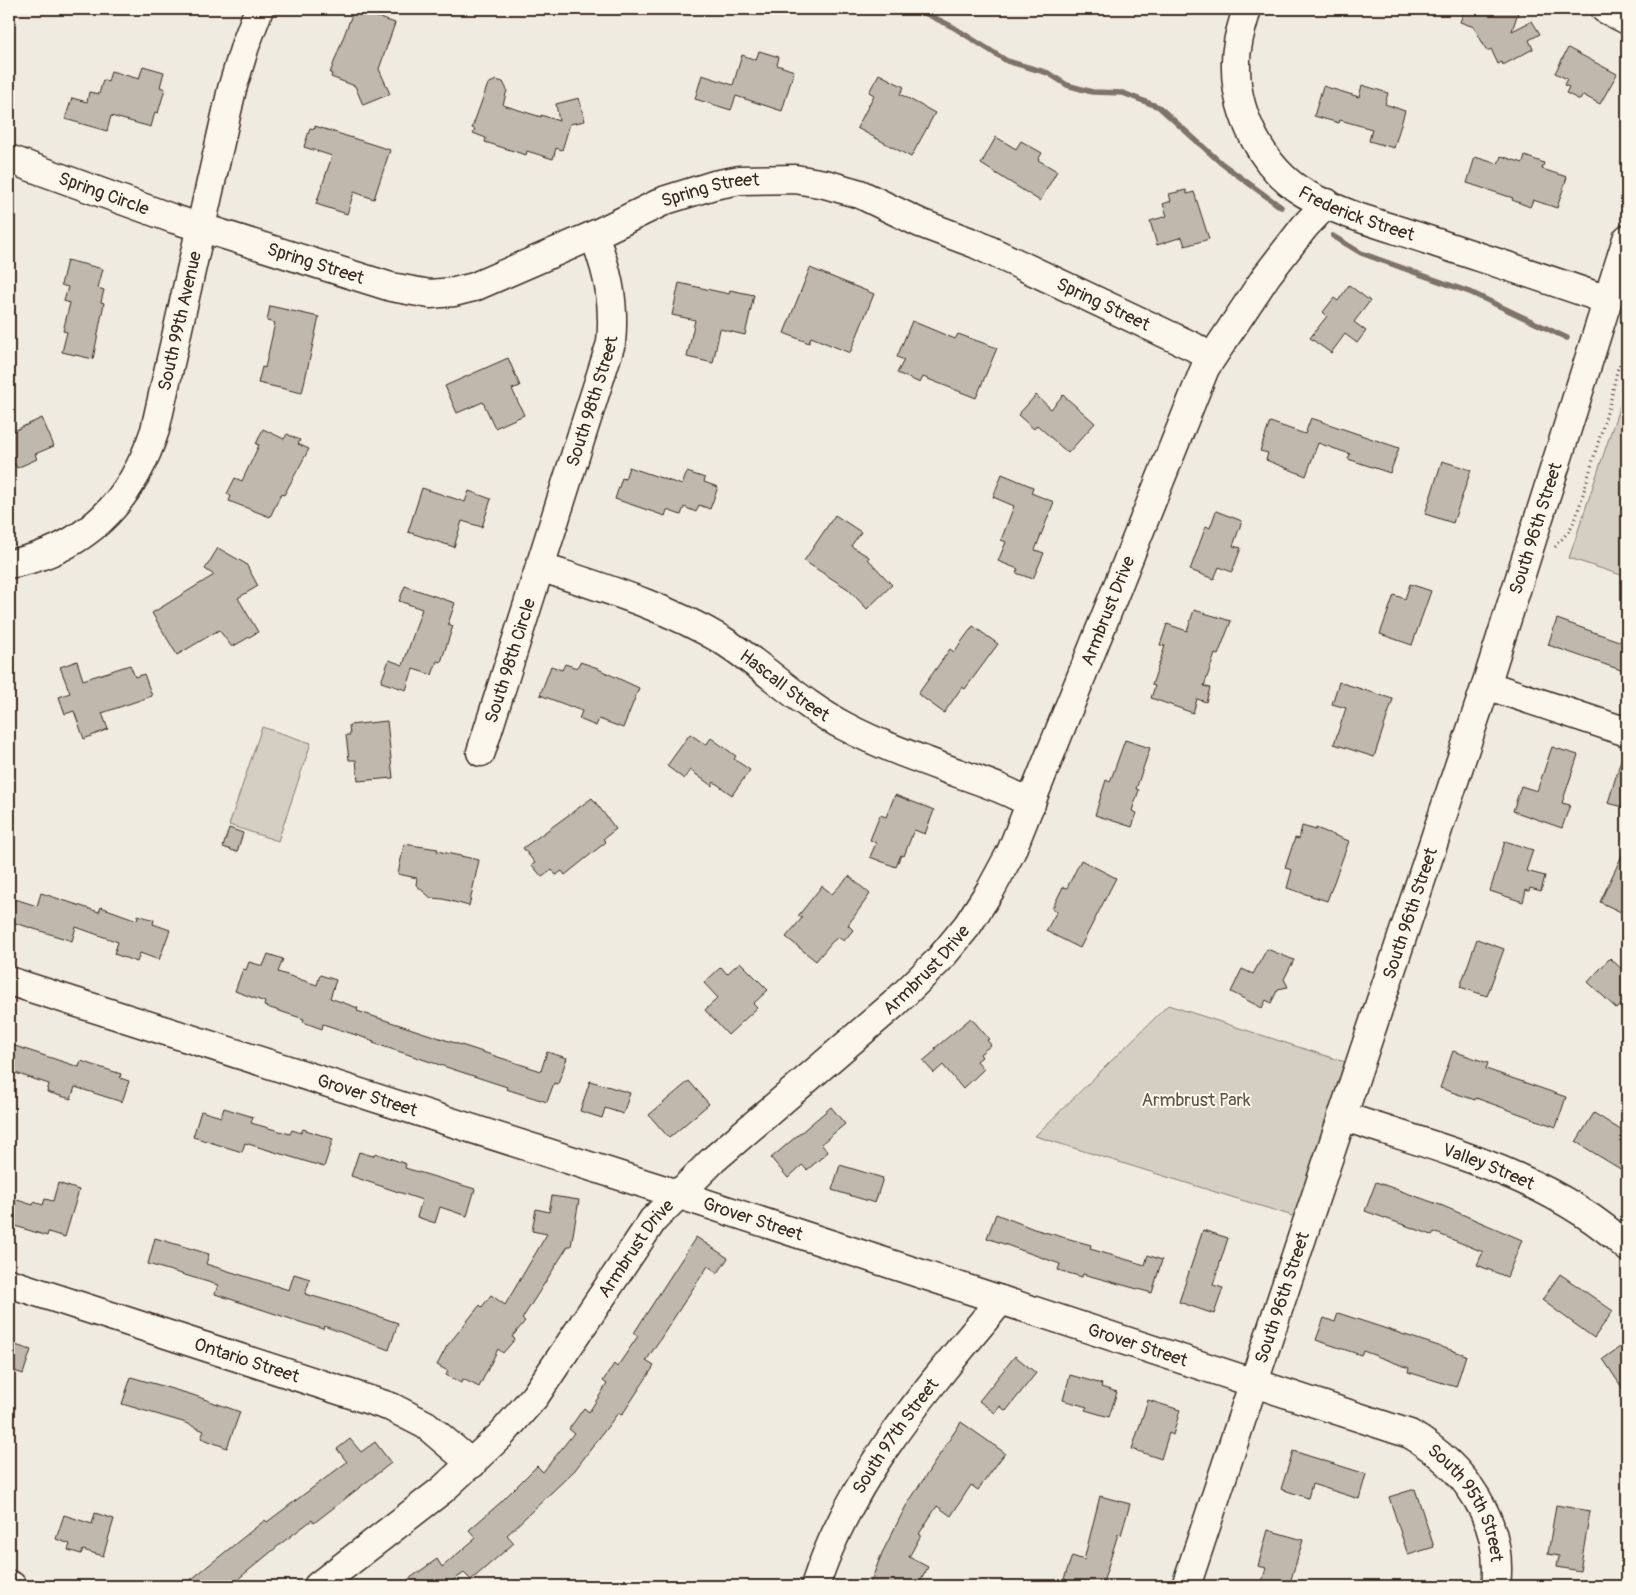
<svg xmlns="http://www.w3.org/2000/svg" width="1636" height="1595" font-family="Pangolin,sans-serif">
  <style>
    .green { fill: #d5cec3; stroke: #887c70 }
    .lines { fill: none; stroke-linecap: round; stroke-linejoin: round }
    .stream { stroke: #7f7367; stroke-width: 5.5 }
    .building { fill: #c0b8ad; stroke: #3b2a1e }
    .minor-casing { stroke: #3b2a1e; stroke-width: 31 }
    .path { stroke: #3b2a1e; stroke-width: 3; stroke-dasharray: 1 4; stroke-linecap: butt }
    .minor { stroke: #fbf7ec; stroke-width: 28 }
    .labels { text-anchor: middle; stroke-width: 4; stroke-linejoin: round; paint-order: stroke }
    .street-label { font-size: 18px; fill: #3b2a1e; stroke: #fbf7ec }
    .park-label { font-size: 18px; fill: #625347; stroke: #fbf7ec }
  </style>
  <rect width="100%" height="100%" fill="#f0ebe0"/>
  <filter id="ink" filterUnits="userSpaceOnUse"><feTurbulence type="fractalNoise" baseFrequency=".02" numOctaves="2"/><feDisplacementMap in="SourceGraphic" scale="10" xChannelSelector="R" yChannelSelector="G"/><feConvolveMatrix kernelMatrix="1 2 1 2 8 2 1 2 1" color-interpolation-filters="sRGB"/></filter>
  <g filter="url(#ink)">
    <path class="green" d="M1627,384V577L1569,558Z
      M262,727L311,743L278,841L229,825Z
      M1168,1005L1345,1062L1296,1217L1035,1136Z"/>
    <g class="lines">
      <path class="stream" d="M917,9L953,27L1007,61L1048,73L1067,85L1092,92L1123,93L1159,107L1221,163L1281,207
        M1333,236L1361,253L1472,293L1567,338"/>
    </g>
    <path class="building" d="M354,9L395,23L379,69L390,94L363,105L355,86L331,77L332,74L330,73Z
      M1465,9H1519L1512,31L1532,21L1540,34L1529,40L1533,49L1503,65L1502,62L1498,64L1491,49L1487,51L1474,27L1460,22Z
      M1568,48L1617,74L1600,104L1583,95L1580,100L1566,93L1569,87L1564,85L1567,79L1555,73Z
      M759,51L779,57L777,65L794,71L782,111L736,96L731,110L695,99L702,75L733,85L742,55L756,60Z
      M143,66L164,72L160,87L165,89L158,113L155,112L151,127L111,116L107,131L65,119L72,98L87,102L89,92L99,94L103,80L108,82L111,71L139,79Z
      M879,74L904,87L900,94L935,113L911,157L857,128L874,95L869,92Z
      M496,80L503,82L507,90L503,105L541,117V115L559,121L556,104L579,98L585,121L570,124L562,150L556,148L553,159L527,151L526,155L485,142L486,138L473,133L475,129L472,128L488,84Z
      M1362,85L1388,93L1385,104L1405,111L1394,148L1369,141L1372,129L1340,120L1339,123L1314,116L1323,86L1359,97Z
      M315,126L390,150L374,199L354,192L347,214L316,204L332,156L304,147L310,128L315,129Z
      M996,137L1016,149L1021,141L1042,153L1038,160L1057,171L1040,201L981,164Z
      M1501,156L1523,163L1525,156L1544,163L1542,169L1567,177L1557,208L1533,200L1530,207L1512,200L1513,198L1467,183L1475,157L1498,164Z
      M1186,190L1187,194L1194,192L1209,239L1185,246L1182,237L1157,245L1150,221L1167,216L1163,204L1171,201L1169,194Z
      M67,260L103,269L98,288L104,290L101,302L104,303L93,359L62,352L67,332L63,331L70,303L64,301L68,287L61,285Z
      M810,268L874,294L850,353L811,337L809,343L784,333Z
      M679,283L729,294L730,290L754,295L745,335L720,329L713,363L687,357L695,320L672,315Z
      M1349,285L1370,301L1354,322L1366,331L1357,343L1345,334L1331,353L1310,338L1327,316L1323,312L1334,298L1338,301Z
      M270,306L319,317L302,393L258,383L262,367L265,368L275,323L267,321Z
      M912,321L955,339L958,334L997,348L976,398L923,377L920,383L897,373L904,360L897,357Z
      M508,358L520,386L512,389L524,415L495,428L483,402L457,413L445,386Z
      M1036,395L1051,409L1063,395L1095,423L1068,453L1037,425L1034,429L1018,415Z
      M42,418L54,446L35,454L37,459L17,468L15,464L9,467V433Z
      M1311,418L1399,448L1390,473L1348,459L1350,454L1318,443L1306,476L1266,460L1268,453L1260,451L1270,422L1305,434Z
      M263,429L284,439L287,434L300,440L298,444L309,449L284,495L281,494L270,517L229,501L231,496L227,494L235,478L242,481L259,445L256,444Z
      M1442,461L1471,470L1453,523L1425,514Z
      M629,467L682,485L687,472L705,478L704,482L718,487L710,509L699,505L696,512L684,507L681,515L667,510L665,516L615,499L622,478L625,479Z
      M1002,474L1033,487L1031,493L1054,502L1035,550L1044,553L1033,579L1016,573L1018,569L998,561L1006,542L1001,540L1014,506L993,497Z
      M422,488L465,502L469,491L491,499L482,527L462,521L454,547L408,532Z
      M1216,511L1242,521L1233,546L1241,548L1232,572L1219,567L1214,579L1190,570L1206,526L1210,528Z
      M835,515L861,532L851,546L869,557L868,559L892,585L867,609L848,589L804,561Z
      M218,548L246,564L258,586L238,598L258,632L232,647L219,630L177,655L152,613L214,575L205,569Z
      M1410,584L1431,591L1412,645L1380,634L1394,595L1405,599Z
      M405,586L455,603L448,624L453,626L441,662L437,661L432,675L413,669L406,690L381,682L389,660L403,665L422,609L399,601Z
      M1194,610L1231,621L1218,655L1215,654L1204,686L1210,688L1206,702L1197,699L1193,713L1151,698L1155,686L1152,685L1165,646L1160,645L1167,624L1187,631Z
      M1557,619L1627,644V672L1548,645Z
      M973,626L998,644L965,689L962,687L944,713L918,694L950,649L954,652Z
      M77,661L83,680L130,665L135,677L144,674L152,696L102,713L108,729L84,739L74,711L65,714L59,697L70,693L60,667Z
      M580,662L598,668V669L639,688L623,728L599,719L596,726L579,719L582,711L540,695L551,666L562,670L565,664L577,668Z
      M1339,682L1393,699L1374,757L1334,744L1346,708L1332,704Z
      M387,721L393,778L358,781L356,760H349L346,735H350L349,725Z
      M690,734L706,745L711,738L736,756L734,759L750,770L732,795L714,782L712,786L690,770L684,779L667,766Z
      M1125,740L1150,748L1136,789L1139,790L1132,811L1137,813L1132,827L1095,815L1106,780L1110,782Z
      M1552,747L1578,755L1562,803L1570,805L1562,828L1513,811L1521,786L1537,791Z
      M1623,753H1627V808L1608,803Z
      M895,795L934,810L925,834L914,830L904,856L901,855L896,867L870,857L876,843L870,840L880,815L886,817Z
      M592,798L616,829L603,839L606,842L565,875L562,871L556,875L552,870L542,877L532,865L535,863L523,848Z
      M1302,826L1316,830V828L1349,841L1327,901L1287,888L1292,870L1285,868L1295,838L1299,839Z
      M229,828L243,833L237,852L223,847Z
      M1505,841L1533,850L1526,871L1545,876L1541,891L1530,888L1529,891L1526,890L1523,902L1490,891Z
      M404,844L438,849L437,851L479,860L469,906L443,899L431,898L416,885L417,878L398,874Z
      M1627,845V915L1600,902Z
      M1081,860L1116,878L1080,948L1046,931L1057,911L1052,909L1063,887L1067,888Z
      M849,876L870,894L848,925L853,930L844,941L838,937L832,942L816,961L786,937L802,918L798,916L822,886L832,894Z
      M41,893L99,912L101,907L137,920L138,915L154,920L153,924L170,930L159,960L140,953L137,962L114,954L118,942L76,927L72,941L9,921L15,899L37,906Z
      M1477,939L1504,949L1487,996L1460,987Z
      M1267,949L1294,960L1284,979L1288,987L1278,989L1271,1003L1266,1000L1262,1008L1231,992L1242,969L1253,974Z
      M268,954L283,959L278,972L317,985L320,975L336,980L330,998L358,1008L357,1011L541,1071L547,1052L567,1058L558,1084L554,1083L547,1102L506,1089L507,1087L373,1043L374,1041L323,1024L322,1029L303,1022L304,1019L264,1006L265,1002L235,991L243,969L246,970L249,962L263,966Z
      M1610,958L1627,974V998L1617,1009L1588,982Z
      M740,962L768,990L753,1004L757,1008L728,1035L705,1010L718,998L704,983L721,967L727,974Z
      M971,1018L989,1039L987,1040L991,1045L980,1054L982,1057L977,1061L984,1069L963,1089L943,1065L934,1073L923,1061L936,1050L935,1048Z
      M9,1044L79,1067L81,1061L121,1074L120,1078L129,1081L122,1102L75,1087L71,1099L47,1092L49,1084L9,1071Z
      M1453,1051L1488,1063L1486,1069L1566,1097L1556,1127L1476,1098L1475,1100L1440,1088Z
      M590,1081L630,1093L623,1114L605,1108L602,1118L580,1111Z
      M689,1081L709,1104L669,1138L649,1115Z
      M831,1107L845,1124L821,1144L828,1152L807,1170L802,1165L788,1178L771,1158Z
      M224,1108L253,1117L251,1123L290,1134L292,1130L301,1133L303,1129L333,1139L324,1167L245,1143L242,1152L193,1137L201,1111L221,1117Z
      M1594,1113L1627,1134V1162L1622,1170L1576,1142Z
      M359,1152L373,1156L375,1153L406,1164L405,1168L475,1189L467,1216L440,1207L435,1223L417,1217L422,1200L351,1176Z
      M840,1165L883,1178L875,1203L832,1190Z
      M1376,1182L1443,1206L1522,1240L1507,1277L1477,1265L1483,1252L1434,1232L1432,1235L1365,1211Z
      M58,1183L79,1190L65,1237L48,1232L47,1236L9,1224L14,1199L33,1205L34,1202L43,1205L45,1199L53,1201Z
      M552,1196L579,1200L571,1246H568L522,1319L525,1321L512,1337L515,1339L503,1353L498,1349L479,1387L463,1379L461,1383L446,1375L448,1371L437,1365L447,1346L480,1305L482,1307L491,1295L505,1305L547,1234L532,1231L536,1209L549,1212Z
      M996,1214L1034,1229L1091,1245L1090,1249L1145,1265L1148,1255L1162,1260L1152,1293L1083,1274L1082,1277L1058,1270L1060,1264L987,1238Z
      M1203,1230L1228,1238L1213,1285L1223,1288L1214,1314L1179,1302Z
      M696,1237L728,1258L718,1273L708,1266L692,1290L646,1361L654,1366L622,1415L618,1413L575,1470L507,1535L514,1543L471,1580L464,1573L445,1586H399L437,1559L442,1567L476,1538L469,1530L500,1503L537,1466L543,1472L574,1433L569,1429L584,1408L589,1412L607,1384L603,1381L614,1364L617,1367L638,1336L634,1333Z
      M155,1238L209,1254L206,1264L289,1290L294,1274L310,1279L305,1294L351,1307L398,1323L389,1350L324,1326L323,1329L303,1323L215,1294L218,1285L148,1264Z
      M1560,1274L1613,1311L1594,1338L1542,1300Z
      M1338,1313L1466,1355L1456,1387L1408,1372L1409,1368L1363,1351L1361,1355L1316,1340L1324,1318L1335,1322Z
      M1627,1342V1395L1603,1359Z
      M9,1343L31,1350L23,1374L9,1369Z
      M1015,1356L1036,1373L1006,1411L1000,1406L995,1413L979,1401Z
      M1070,1375L1102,1384L1101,1387L1117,1392L1109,1417L1085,1410L1087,1407L1063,1400Z
      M131,1377L193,1395L240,1412L227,1448L201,1438L204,1431L183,1422L122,1404Z
      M1148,1400L1180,1410L1173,1435L1169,1433L1161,1459L1132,1449Z
      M961,1422L1005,1453L978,1490L971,1485L951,1516L937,1506L919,1534L921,1535L909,1557L928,1567L918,1586H869L882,1553L906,1506Z
      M350,1439L361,1452L375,1442L391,1463L314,1523L312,1520L283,1542L237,1580L242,1586H183L265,1520L267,1522L347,1462L337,1449Z
      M1293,1451L1366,1474L1359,1499L1312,1484L1308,1498L1281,1489Z
      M1415,1489L1434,1547L1408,1555L1389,1497Z
      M1100,1496L1130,1504L1121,1535L1118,1534L1102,1586H1068L1070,1582L1064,1579L1072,1556L1084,1560Z
      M1556,1505L1590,1511L1580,1571L1557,1567L1559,1556L1548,1554Z
      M95,1513L114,1519L103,1556L83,1550L81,1554L68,1550L70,1544L56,1539L64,1515L92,1524Z
      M1268,1530L1303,1540L1289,1586H1261L1266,1568L1258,1566Z"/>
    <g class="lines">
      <g class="minor-casing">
        <g id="minor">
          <path id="s1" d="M1247,9C1241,29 1235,47 1236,68C1236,114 1263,169 1304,193C1342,215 1387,226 1428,240C1488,260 1548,279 1607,300"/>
          <path d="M1605,9L1627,20"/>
          <path id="s2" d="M9,159L174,219L391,287L430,294L454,292L474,287L594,235L666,200L714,185L740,180L795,179L825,184L860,194L920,223L976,244L1194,347L1211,358"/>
          <path id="s3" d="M9,564C85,550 131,503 155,430L232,89L245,46L259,9"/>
          <path id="s4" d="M540,567C603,588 665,606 722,640C765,667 800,704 846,727C882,746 920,759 958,773C983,782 1008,790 1031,804"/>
          <path d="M1486,685L1627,732"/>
          <path id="s5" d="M481,752L611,343C615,301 608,273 594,235"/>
          <path id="s6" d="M9,981L677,1194L1410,1434C1464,1466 1504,1520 1496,1586"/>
          <path id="s7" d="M1342,1116C1440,1149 1550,1175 1627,1247"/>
          <path id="s8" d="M9,1283L391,1407L426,1425L472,1464"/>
          <path d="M9,1585L12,1586"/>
          <path id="s9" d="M318,1586L442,1490L500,1436L535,1396L653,1220L713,1160L894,1004L938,961L967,926L991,889L1011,852L1205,368L1267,275L1305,226L1327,203"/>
          <path id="s10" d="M815,1586C851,1475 928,1388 1001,1300"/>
          <path id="s11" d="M1186,1586L1486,685L1627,239"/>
        </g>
      </g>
      <path class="path" d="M1555,547L1569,531L1576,518L1611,399L1617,371L1627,347"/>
      <use href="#minor" class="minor"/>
    </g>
  </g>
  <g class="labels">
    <g class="street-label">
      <text dy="6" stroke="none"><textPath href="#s2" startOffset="744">Spring Street</textPath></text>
      <text dy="6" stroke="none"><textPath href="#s2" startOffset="101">Spring Circle</textPath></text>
      <text dy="6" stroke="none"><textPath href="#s1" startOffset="265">Frederick Street</textPath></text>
      <text dy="6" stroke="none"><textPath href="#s2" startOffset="324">Spring Street</textPath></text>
      <text dy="6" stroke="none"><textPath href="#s2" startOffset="1164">Spring Street</textPath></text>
      <text dy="6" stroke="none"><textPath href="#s3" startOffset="321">South 99th Avenue</textPath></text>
      <text dy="6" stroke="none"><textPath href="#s5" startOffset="368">South 98th Street</textPath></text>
      <text dy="6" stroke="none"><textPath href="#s11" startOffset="1114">South 96th Street</textPath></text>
      <text dy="6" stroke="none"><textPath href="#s9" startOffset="1278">Armbrust Drive</textPath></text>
      <text dy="6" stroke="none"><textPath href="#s5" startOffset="96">South 98th Circle</textPath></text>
      <text dy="6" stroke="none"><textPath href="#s4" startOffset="274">Hascall Street</textPath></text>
      <text dy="6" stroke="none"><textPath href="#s11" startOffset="709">South 96th Street</textPath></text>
      <text dy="6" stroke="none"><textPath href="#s9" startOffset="872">Armbrust Drive</textPath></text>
      <text dy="6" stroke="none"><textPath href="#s6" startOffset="376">Grover Street</textPath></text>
      <text dy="6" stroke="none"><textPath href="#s7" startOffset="155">Valley Street</textPath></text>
      <text dy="6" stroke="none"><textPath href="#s6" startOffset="781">Grover Street</textPath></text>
      <text dy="6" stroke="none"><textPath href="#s9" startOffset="468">Armbrust Drive</textPath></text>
      <text dy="6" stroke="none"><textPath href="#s11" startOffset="304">South 96th Street</textPath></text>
      <text dy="6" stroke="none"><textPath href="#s6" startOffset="1186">Grover Street</textPath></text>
      <text dy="6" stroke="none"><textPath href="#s8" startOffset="250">Ontario Street</textPath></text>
      <text dy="6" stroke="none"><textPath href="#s10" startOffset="171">South 97th Street</textPath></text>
      <text dy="6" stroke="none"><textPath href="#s6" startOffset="1565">South 95th Street</textPath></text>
    </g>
    <g class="park-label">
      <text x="1196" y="1106">Armbrust Park</text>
    </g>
  </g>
  <rect width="1636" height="1595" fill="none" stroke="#fbf7ec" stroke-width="30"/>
  <rect x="15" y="15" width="1606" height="1565" fill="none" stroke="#3b2a1e" stroke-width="2" filter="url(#ink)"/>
</svg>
